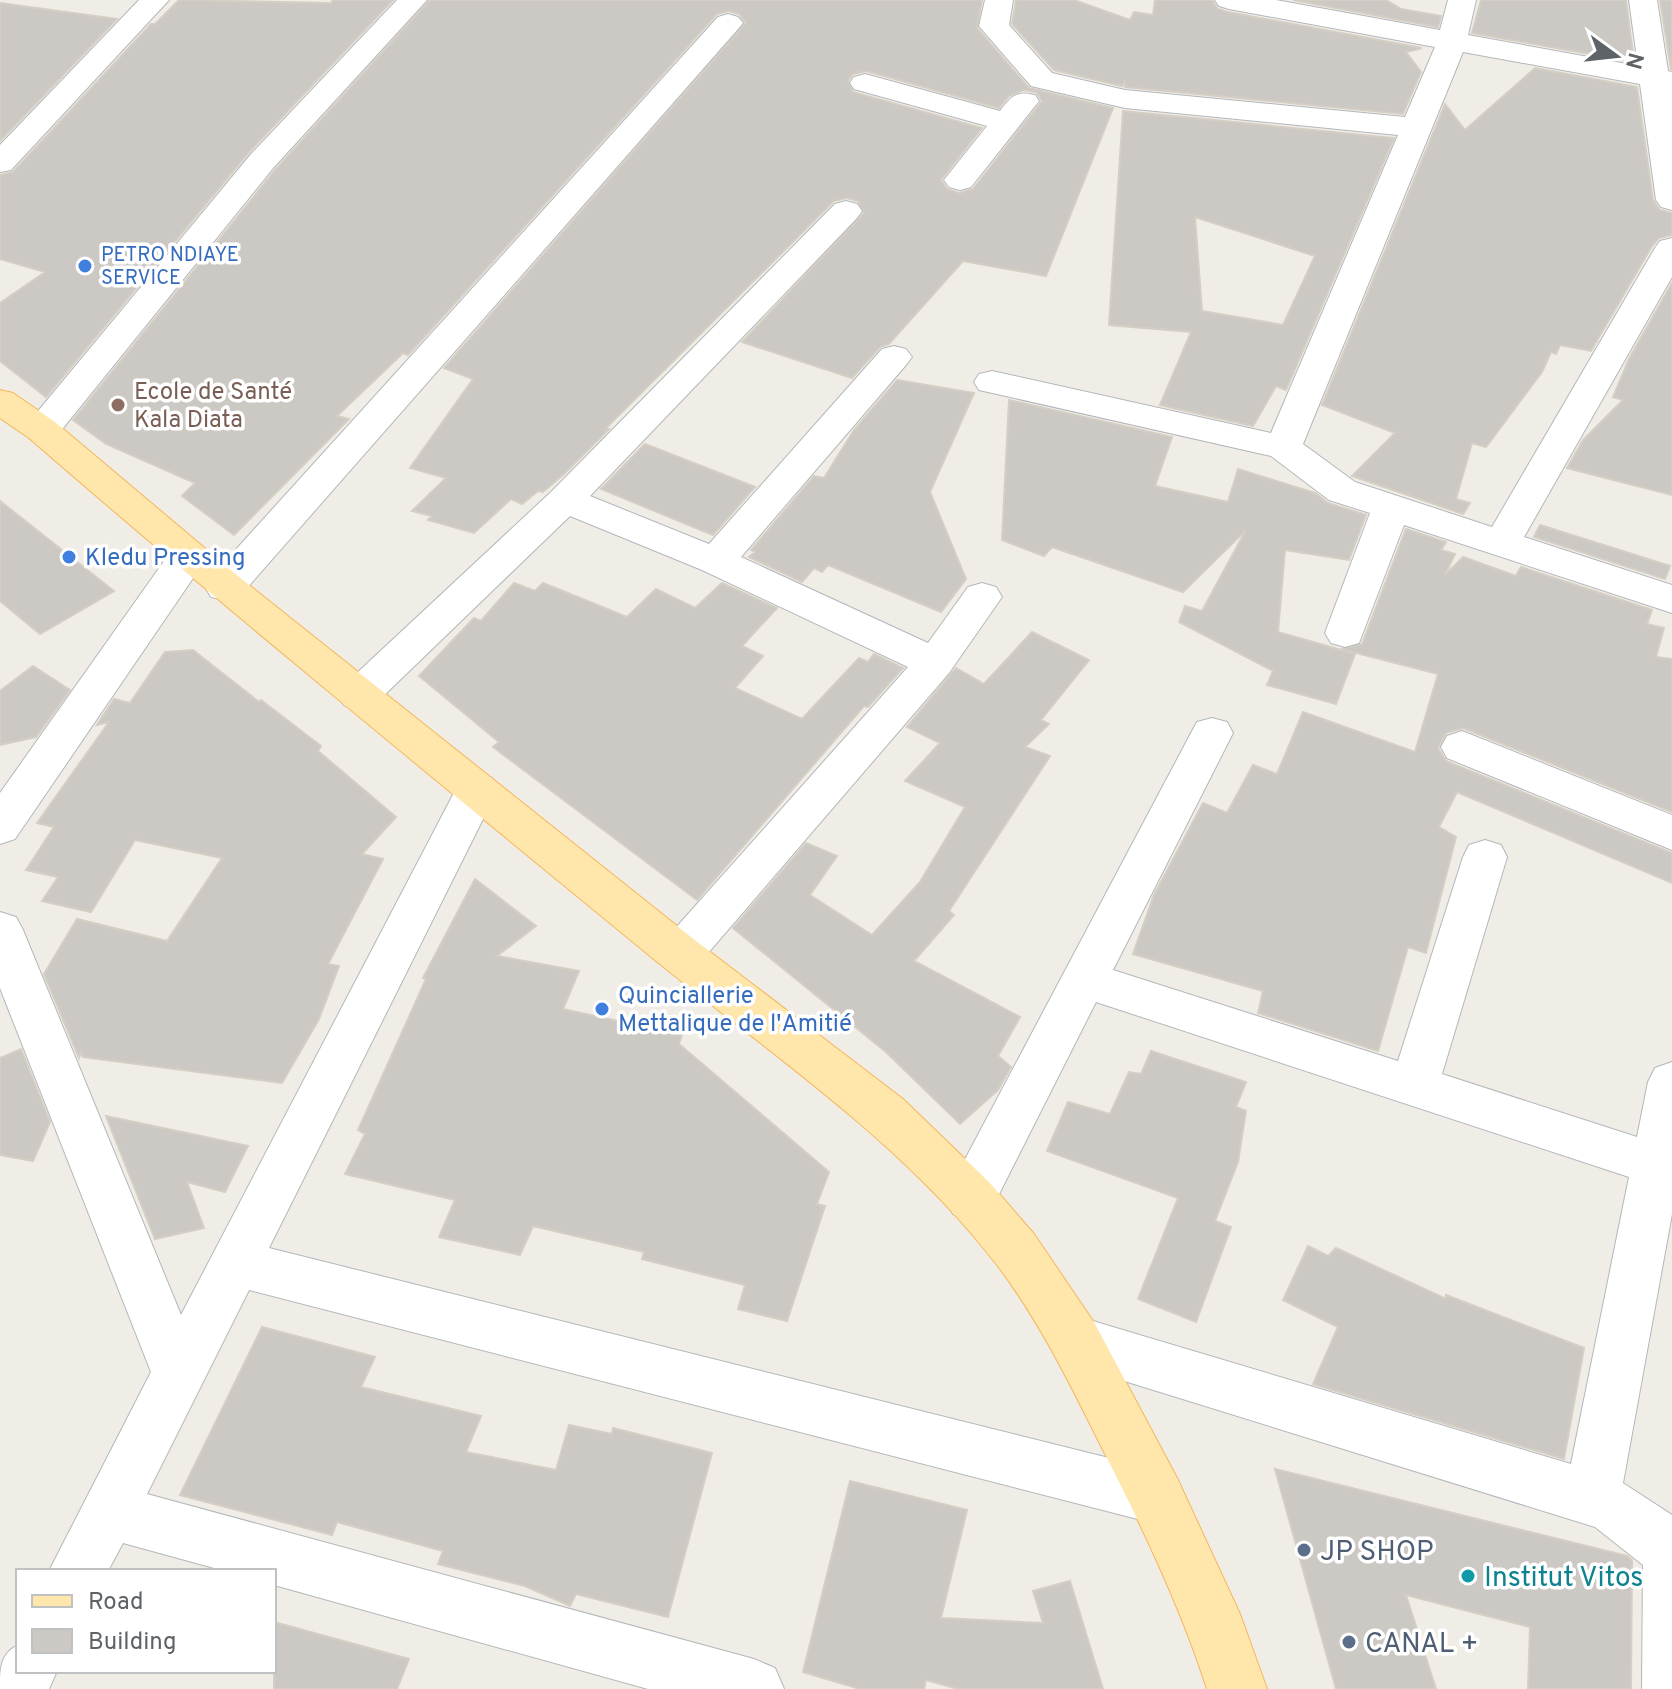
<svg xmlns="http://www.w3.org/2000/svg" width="1672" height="1689" font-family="Overpass,sans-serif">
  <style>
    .building { fill: #ccc8c3; stroke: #d5cec4; stroke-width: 2; fill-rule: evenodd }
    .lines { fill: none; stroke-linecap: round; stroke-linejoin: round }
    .minor-casing { stroke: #b3b7bb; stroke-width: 2 }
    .major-casing { stroke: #f5b65b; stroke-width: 2 }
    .minor { fill: #fff; fill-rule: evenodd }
    .major { fill: #ffe7ac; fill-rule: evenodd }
    .shop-dot { fill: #3f7fe0; stroke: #fff; stroke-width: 3 }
    .education-dot { fill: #8d6e63; stroke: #fff; stroke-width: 3 }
    .service-dot { fill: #5c6f8a; stroke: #fff; stroke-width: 3 }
    .culture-dot { fill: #0f9aa8; stroke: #fff; stroke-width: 3 }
    .labels { text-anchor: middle; stroke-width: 7; stroke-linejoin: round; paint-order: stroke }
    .far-shop-label { font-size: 20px; fill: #366cbe; stroke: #fff; text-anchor: start }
    .education-label { font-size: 24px; fill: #785e54; stroke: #fff; text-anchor: start }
    .shop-label { font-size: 24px; fill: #366cbe; stroke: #fff; text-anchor: start }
    .near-service-label { font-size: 28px; fill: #4e5e75; stroke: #fff; text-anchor: start }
    .near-culture-label { font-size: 28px; fill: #0d838f; stroke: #fff; text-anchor: start }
  </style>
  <rect width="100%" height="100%" fill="#f0ede6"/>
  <path class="building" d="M179,0L332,3V0H393L250,151L46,397L0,361V303L45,272L0,259V175L13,172L151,24H155Z
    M430,0H982L977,28L1029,88L1113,108L1046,276L963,261L889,344L880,347L852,378L742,342L864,213L858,201L847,198L834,201L606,428L609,429L564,474L543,492L538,491L522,504L511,499L474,533L428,520L432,516L412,511L446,478L410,468L473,379L444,368L746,23L739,14L729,11L717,14L408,355L403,353L337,416L349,419L234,535L182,496L195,483L106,444L73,420L276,169ZM866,71L999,108L1009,96L1023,90L1036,92L1042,101L973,189L959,193L947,189L941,180L982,128L853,92L848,81L853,74Z
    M1016,0H1074L1130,20L1134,12L1153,15L1155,0H1212L1218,9L1228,12L1422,48L1406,52L1421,72L1403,114L1125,87V80L1122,86L1054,70L1012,24Z
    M1293,0H1386L1401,9L1441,16L1438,27Z
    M1481,0H1626L1634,62L1472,33Z
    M1660,0H1672V69H1671Z
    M0,3L117,19L0,141Z
    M1535,68L1637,87L1653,200L1660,210L1672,213V235L1659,238L1652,246L1591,351L1560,345L1556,354L1551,352L1542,372L1486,447L1472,443L1456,499L1470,503L1463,514L1352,476L1395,433L1322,405L1445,104L1465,130Z
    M1123,111L1394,138L1286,390L1276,386L1253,426L1160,405L1191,332L1109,325ZM1195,217L1315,256L1283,325L1202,311Z
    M1672,283V495L1567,468L1583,440L1623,400L1613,397L1629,359Z
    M897,380L974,393L930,492L966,579L941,612L828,565L822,572L814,568L802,582L749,557L755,552L751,550L814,476L824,478L854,430Z
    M1009,400L1172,437L1155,486L1228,502L1238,469L1315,493L1328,503L1366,515L1349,560L1285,550L1278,632L1355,654L1336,704L1267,685L1273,671L1179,622L1185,606L1202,611L1246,530L1183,592L1052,547L1044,556L1002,540Z
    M645,444L755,487L713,535L601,489Z
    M0,501L114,591L40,634L0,601Z
    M1540,525L1670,566L1665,579L1534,537Z
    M1406,529L1446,542L1441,550L1455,554L1445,575L1463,557L1516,576L1521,567L1652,610L1647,624L1664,628L1656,657L1672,659V812L1463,728L1446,733L1438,748L1446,761L1672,853V883L1457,792L1439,827L1456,837L1426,953L1408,947L1378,1051L1258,1013L1263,991L1133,954L1154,895L1203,803L1227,813L1253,765L1277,774L1303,712L1415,752L1438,674L1341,649L1362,644Z
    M514,583L535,591L543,583L627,617L656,589L695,608L722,583L777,608L742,646L763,656L735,688L802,719L859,658L868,662L874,654L903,668L868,707L864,706L697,900L493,747L499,742L419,676L474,618L481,621Z
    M1032,632L1089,660L1041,720L1049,724L1025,747L1050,756L949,911L954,915L914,961L1020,1017L998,1056L1011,1067L998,1090L960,1124L886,1052L733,928L806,843L837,856L810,895L872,935L920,882L965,807L905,781L940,743L907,727L956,668L984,684Z
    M193,650L259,702L261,700L321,746L318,751L396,817L362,854L383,859L328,964L339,966L319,1019L282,1083L83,1057L81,1052L79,1058L44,974L77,919L167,941L222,858L135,840L91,912L42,901L58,877L26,870L54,827L37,823L109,722L97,725L114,699L130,703L165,652Z
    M33,666L70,690L36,737L0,745V691Z
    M475,879L536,926L497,956L579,971L563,1009L682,1035L679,1044L829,1172L817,1204L825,1206L787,1321L738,1309L745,1285L642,1259L644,1252L533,1226L520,1255L439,1237L455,1200L345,1174L365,1134L358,1130L426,979L423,978Z
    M21,1049L50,1122L33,1161L0,1155V1058Z
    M1151,1051L1246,1082L1236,1107L1246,1111L1238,1162L1215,1221L1231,1227L1196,1322L1138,1299L1178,1198L1047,1151L1068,1102L1110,1114L1129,1072L1141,1074Z
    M106,1116L248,1146L225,1192L187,1182L204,1228L155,1239Z
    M1308,1246L1328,1256L1336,1248L1446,1299V1295L1584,1348L1564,1459L1313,1384L1338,1327L1283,1300Z
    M262,1327L375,1357L361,1387L481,1416L466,1452L556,1470L569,1425L612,1434L613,1428L712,1453L668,1617L576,1594L570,1606L525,1586L438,1564L443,1551L337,1522L332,1535L180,1495Z
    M1275,1469L1627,1556L1632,1560L1631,1689H1528L1530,1627L1406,1595L1436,1689H1336Z
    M850,1481L967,1510L941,1618L1043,1623L1033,1591L1070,1581L1103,1689H958L926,1680L924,1689H860L803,1672Z
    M274,1622L409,1659L397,1689H274Z"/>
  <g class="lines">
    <g class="minor-casing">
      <path id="minor" d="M139,0H169L11,170L0,172V145Z
        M397,0H427L274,167L55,438L42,442L29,438L24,430L29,422L252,153Z
        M985,0H1013L1009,25L1052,73L1125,90L1405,117L1435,47L1229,9L1219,6L1215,0H1276L1440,30L1448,0H1476L1468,35L1638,66L1629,0H1657L1668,71L1672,72V210L1661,207L1656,200L1640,84L1463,52L1303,444L1355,482L1492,527L1655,248L1660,241L1672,238V277L1524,537L1672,585V613L1404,525L1359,643L1345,647L1331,643L1325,633L1370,513L1329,500L1271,456L979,390L974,382L979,374L992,371L1271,433L1398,135L1125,108L1031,86L979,26Z
        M728,14L738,17L743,23L738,29L239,597L225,600L211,597L205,587L211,577L718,17Z
        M865,74L1000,111C1011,97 1016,90 1035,95L1039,101L971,187L960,190L949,187L944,180L987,126L854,89L850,83L854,77Z
        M846,201L857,204L862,211L857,218L590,496L709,544L882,349L894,346L906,349L912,357L906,365L741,557L928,643L968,587L982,583L996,587L1002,597L949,673L696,967L680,972L664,967L657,954L664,941L908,667L702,570L570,516L374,705L359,710L344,705L338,695L344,685L552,491L835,204Z
        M188,543L202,547L207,556L202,565L15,839L0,844V793L174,547Z
        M1212,718L1227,722L1233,733L1113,970L1398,1061L1463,857L1469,845L1485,840L1501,845L1507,857L1442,1074L1637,1137L1648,1082L1655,1068L1672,1062V1214L1623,1483L1672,1515V1689H1642L1643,1565L1595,1527L1076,1366L1057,1358L1049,1341L1057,1324L1076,1316L1571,1464L1629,1177L1096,1002L989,1214L971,1220L953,1214L946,1198L953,1182L1191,733L1197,722Z
        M1462,731L1672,815V850L1447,758L1441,747L1447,736Z
        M477,773L492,778L498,789L269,1248L1157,1470L1177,1478L1185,1497L1177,1516L1157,1524L249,1290L147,1494L754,1659L775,1668L784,1689H648L274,1585V1571H225L123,1543L108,1571H49L151,1372L0,988V912L16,917L23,930L181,1315L456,789L462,778Z
        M18,1645V1671H57L49,1689H0C0,1669 0,1654 18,1645Z"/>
    </g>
    <g class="major-casing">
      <path id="major" d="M0,390L13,393L55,422L239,577L696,941L903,1099L989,1182L1034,1234L1095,1324L1177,1478L1240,1614L1267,1689H1207C1179,1602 1139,1521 1098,1440C1068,1380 1038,1319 997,1265C902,1141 770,1054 650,956C442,785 233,615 29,438L0,418Z"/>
    </g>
    <use href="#minor" class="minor"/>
    <use href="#major" class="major"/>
  </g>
  <g class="shop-dot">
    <circle cx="85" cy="266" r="8"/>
    <circle cx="69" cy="557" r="8"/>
    <circle cx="602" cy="1009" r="8"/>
  </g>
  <circle class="education-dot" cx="118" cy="405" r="8"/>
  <g class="service-dot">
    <circle cx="1304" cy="1550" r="8"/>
    <circle cx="1349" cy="1642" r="8"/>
  </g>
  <circle class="culture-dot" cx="1468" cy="1576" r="8"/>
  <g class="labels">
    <g class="far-shop-label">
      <text x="101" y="261">PETRO NDIAYE<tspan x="101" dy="23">SERVICE</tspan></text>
    </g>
    <g class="education-label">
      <text x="134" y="399">Ecole de Santé<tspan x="134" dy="28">Kala Diata</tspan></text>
    </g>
    <g class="shop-label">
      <text x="85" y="565">Kledu Pressing</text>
      <text x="618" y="1003">Quinciallerie<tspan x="618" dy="28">Mettalique de l'Amitié</tspan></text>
    </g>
    <g class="near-service-label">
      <text x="1320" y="1560">JP SHOP</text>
      <text x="1365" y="1652">CANAL +</text>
    </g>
    <g class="near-culture-label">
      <text x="1484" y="1586">Institut Vitos</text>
    </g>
  </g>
  <rect x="16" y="1569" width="260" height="104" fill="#ffffff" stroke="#bfc1c2" stroke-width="2"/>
  <rect x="32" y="1595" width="40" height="12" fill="#ffe7ac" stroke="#bfc1c2" stroke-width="2"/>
  <text x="88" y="1609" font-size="24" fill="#5e6367">Road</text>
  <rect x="32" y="1629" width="40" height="24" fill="#ccc8c3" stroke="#bfc1c2" stroke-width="2"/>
  <text x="88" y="1649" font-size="24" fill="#5e6367">Building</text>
  <g transform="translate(1616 56) rotate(105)" stroke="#ffffff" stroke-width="6" paint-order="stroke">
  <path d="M0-6L14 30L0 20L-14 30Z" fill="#5e6367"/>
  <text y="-12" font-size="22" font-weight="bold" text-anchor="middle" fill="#5e6367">N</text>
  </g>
</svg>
